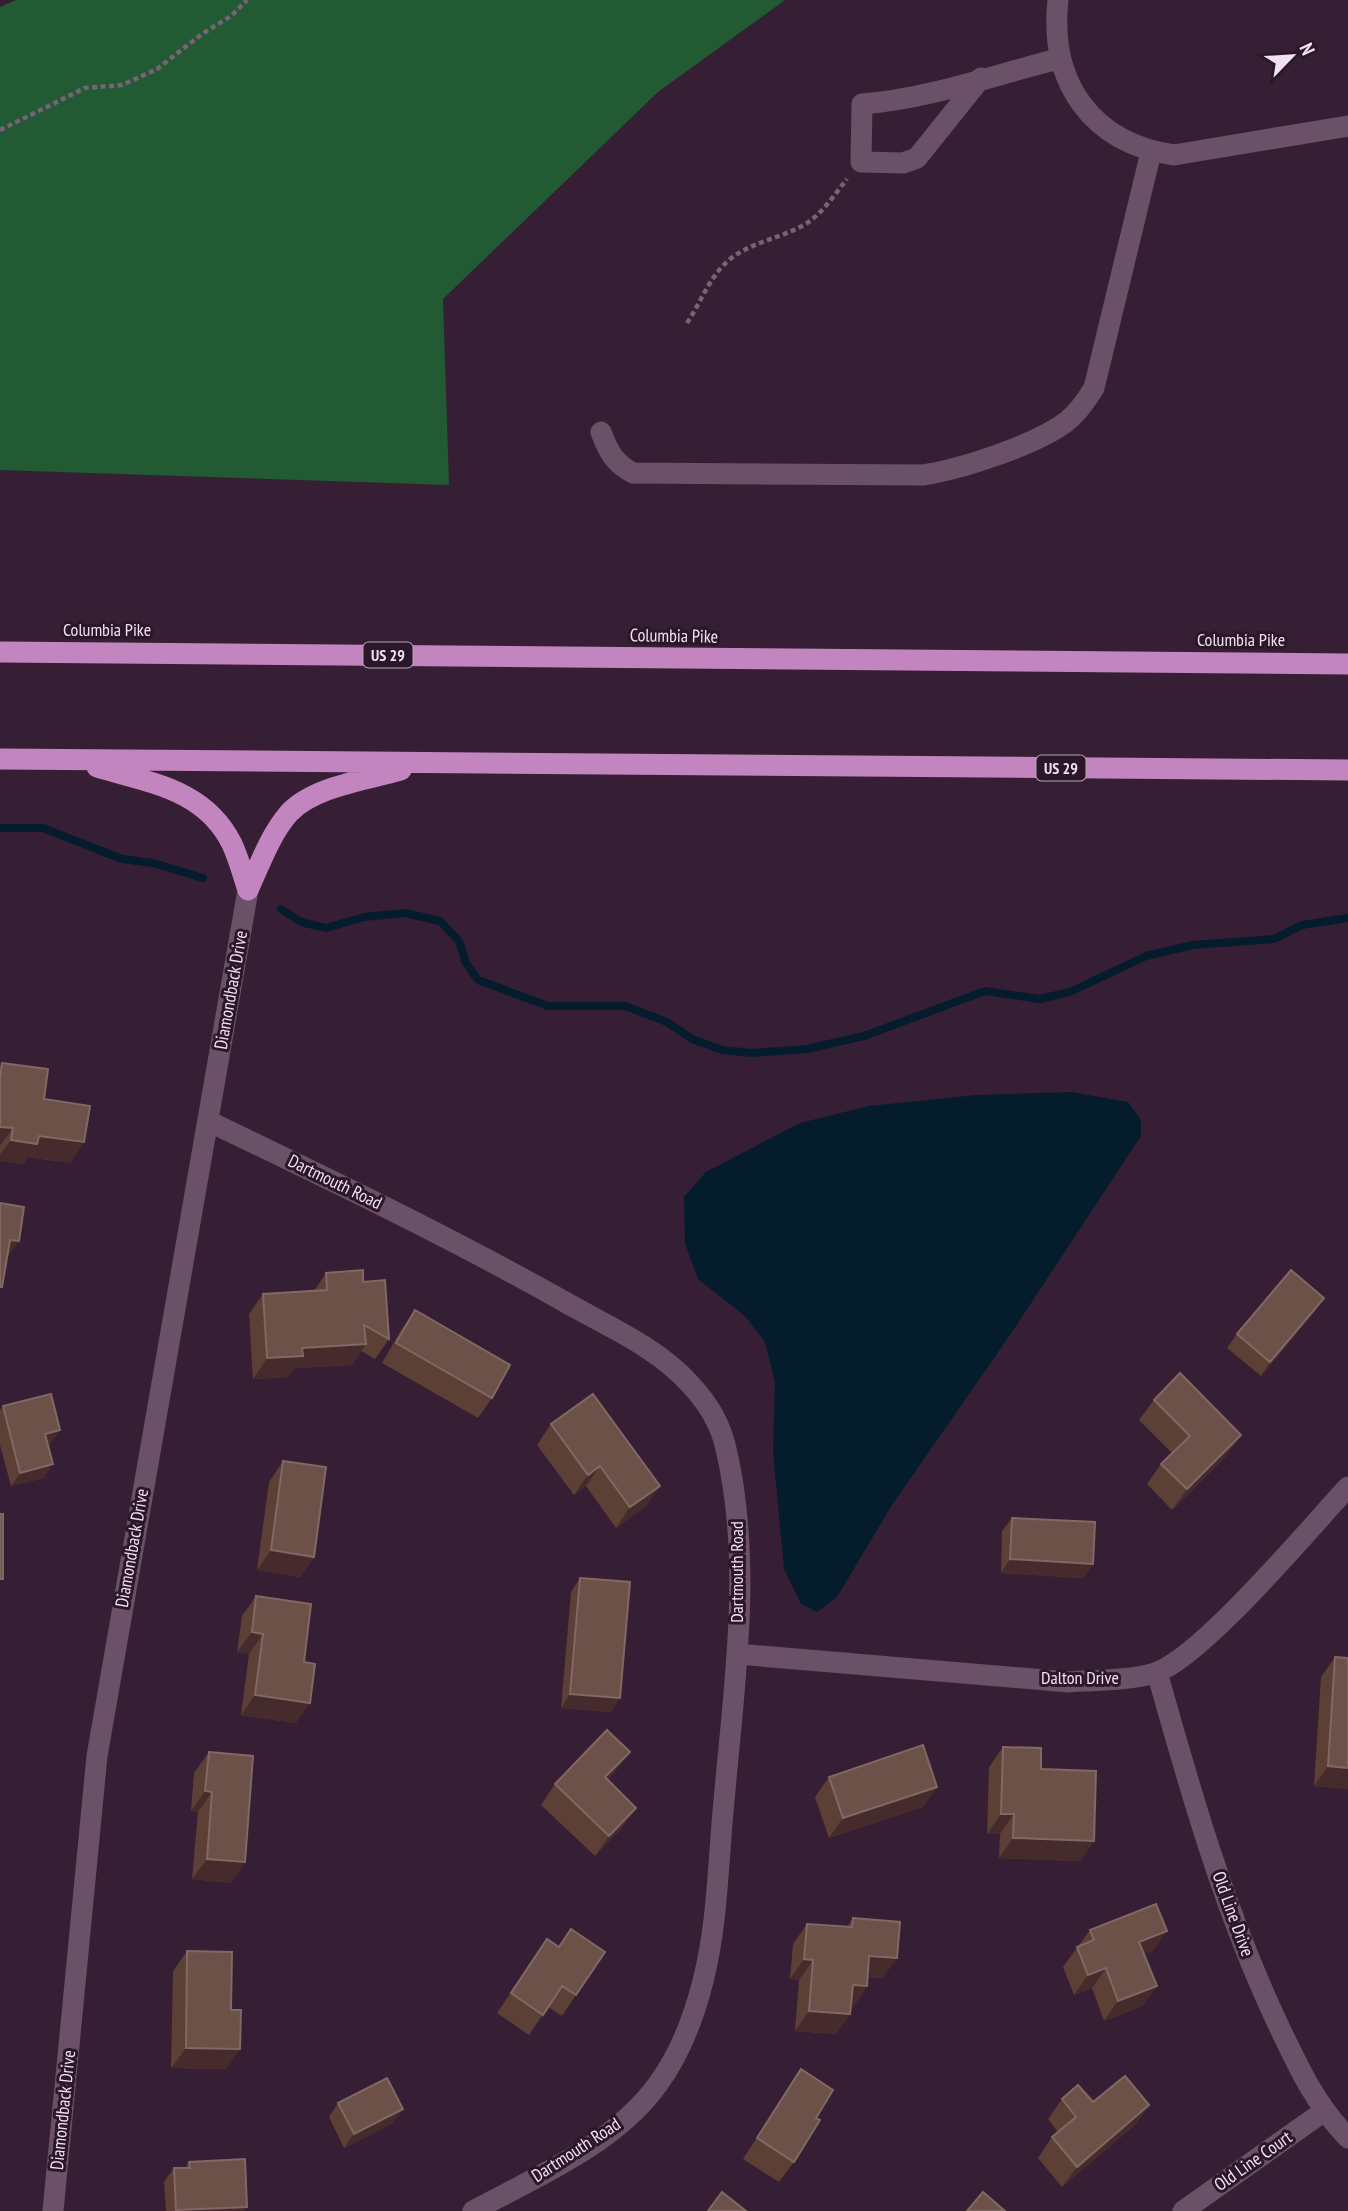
<svg xmlns="http://www.w3.org/2000/svg" width="1348" height="2211" font-family="'PT Sans Narrow',sans-serif">
  <style>
    .grass { fill: #225a34 }
    .water { fill: #041c2c }
    .lines { fill: none; stroke-linecap: round; stroke-linejoin: round }
    .stream { stroke: #041c2c; stroke-width: 8 }
    .path { stroke: #776375; stroke-width: 4.5; stroke-dasharray: 5 3.5; stroke-linecap: butt }
    .minor { stroke: #6a5168; stroke-width: 21 }
    .highway { stroke: #c385bf; stroke-width: 21 }
    .wall { fill: #5c3f35 }
    .shaded-wall { fill: #462b2c }
    .building { fill: #6c5149; stroke: #816863; stroke-width: 2 }
    .labels { text-anchor: middle; stroke-width: 6; stroke-linejoin: round; paint-order: stroke }
    .shield { fill: #2b162a; stroke: #b6a5b4; stroke-width: 2 }
    .shield-label { font-size: 16px; font-weight: bold; fill: #f1e2ef }
    .street-label { font-size: 18px; fill: #f1e2ef; stroke: #2b162a }
  </style>
  <rect width="100%" height="100%" fill="#361f34"/>
  <path class="grass" d="M16,0H785L658,92L443,299L449,485L0,470V7Z"/>
  <path class="water" d="M1071,1092L1128,1102L1141,1120V1136L1010,1335L892,1505L837,1597L817,1612L801,1604L784,1569L773,1451L775,1383L765,1342L745,1316L698,1279L685,1244L684,1197L706,1172L800,1123L869,1106L977,1095Z"/>
  <g class="lines">
    <path class="stream" d="M0,828H43L122,859L153,863L203,878
      M281,909L301,922L326,928L364,917L405,913L440,921L459,941L466,963L478,980L548,1006H625L667,1022L692,1039L722,1050L752,1053L807,1049L864,1036L985,991L1040,999L1070,992L1146,956L1193,945L1274,939L1302,925L1348,918"/>
    <path class="path" d="M0,130L85,88L122,85L157,69L202,34L231,16L247,0
      M687,323C701,302 710,276 729,260C751,242 778,239 802,226C821,216 834,195 847,179"/>
    <path class="minor" d="M1058,0C1049,82 1091,143 1174,155L1348,126
      M981,78L917,158L903,163L861,162L862,104C928,99 994,75 1058,59
      M601,432C608,451 614,463 633,473L923,475C962,469 1035,445 1066,422C1078,413 1086,401 1094,388L1151,152
      M208,1121C329,1179 448,1236 565,1302C607,1326 657,1347 690,1384C707,1402 721,1425 726,1449C753,1563 734,1686 724,1801C718,1860 718,1923 703,1981C694,2017 680,2054 658,2084C615,2144 536,2177 473,2211
      M737,1654L1069,1682C1097,1680 1127,1681 1155,1673C1202,1657 1310,1528 1348,1487
      M1157,1672C1190,1790 1224,1909 1276,2020C1297,2064 1314,2103 1348,2138
      M53,2211L97,1756L248,890
      M1183,2211L1323,2112"/>
    <path class="highway" d="M0,652L1348,664
      M0,759L1348,770
      M97,767C150,783 205,789 232,844C239,859 243,875 248,890
      M248,890C260,864 270,835 289,813C314,786 367,780 401,770"/>
  </g>
  <path class="wall" d="M2,1063L44,1099L84,1142L70,1163L28,1157L23,1164L0,1161V1066Z
    M326,1273L363,1282L389,1339L375,1359L361,1351L352,1365L294,1368L288,1377L253,1379L249,1314L263,1294L314,1291Z
    M415,1310L492,1398L478,1418L382,1363L401,1330Z
    M1315,1311L1261,1376L1227,1348L1237,1334Z
    M1154,1400L1227,1455L1172,1510L1147,1484L1161,1464L1172,1453L1139,1420Z
    M3,1406L50,1444L48,1445L44,1478L11,1486L0,1445V1410Z
    M551,1424L660,1486L646,1506L616,1528L586,1486L574,1495L537,1445Z
    M283,1461L314,1557L300,1577L257,1570L269,1482Z
    M1012,1518L1093,1564L1083,1578L1001,1573L1002,1531Z
    M580,1578L611,1712L561,1708L571,1592Z
    M256,1596L304,1662L296,1723L241,1715L249,1654L237,1652L242,1616Z
    M1335,1657L1348,1789L1314,1786L1321,1677Z
    M1003,1747L1041,1769L1094,1841L1080,1861L999,1858L1000,1834H987L989,1767Z
    M209,1752L245,1862L231,1883L192,1879L198,1812L191,1811L194,1773Z
    M615,1772L608,1780L622,1828L595,1856L541,1805L555,1784Z
    M829,1777L937,1787L923,1807L829,1838L815,1797Z
    M853,1918L883,1978L868,1977L867,1986L853,2007L851,2006L850,2014L836,2034L795,2031L799,1980L790,1979L793,1944L807,1924L847,1927Z
    M571,1929L576,1995L562,2016L548,2007L529,2035L497,2013L547,1939L558,1947Z
    M1090,1930L1153,1951L1144,1954L1143,2006L1104,2021L1092,1988L1074,1995L1063,1967Z
    M187,1951L231,2010L240,2049L226,2069L171,2068L173,1971Z
    M801,2069L816,2118L794,2162L779,2182L743,2159Z
    M1062,2099L1093,2102L1149,2105L1135,2125L1062,2187L1038,2158L1052,2137L1058,2132L1048,2119Z
    M338,2103L393,2123L344,2148L329,2117Z
    M189,2162L244,2211H166L164,2182L174,2168H185Z"/>
  <path class="shaded-wall" d="M0,1127L13,1128L0,1146Z
    M39,1136L84,1142L70,1163L28,1157L23,1164L0,1161V1155L11,1140Z
    M10,1240L19,1241L5,1261Z
    M1324,1298L1315,1311L1261,1376L1270,1362Z
    M366,1344L352,1365L294,1368L288,1377L253,1379L267,1358L302,1348Z
    M60,1430L50,1444L36,1448L45,1434Z
    M1241,1435L1227,1455L1172,1510L1187,1489Z
    M53,1464L44,1478L11,1486L20,1473Z
    M600,1466L586,1486L574,1495L588,1475Z
    M660,1486L646,1506L616,1528L630,1507Z
    M271,1550L314,1557L300,1577L257,1570Z
    M1010,1559L1093,1564L1083,1578L1001,1573Z
    M252,1632L263,1634L249,1654L237,1652Z
    M570,1694L620,1698L611,1712L561,1708Z
    M255,1695L310,1703L296,1723L241,1715Z
    M630,1752L615,1772L591,1798L605,1777Z
    M1328,1766L1348,1768V1789L1314,1786Z
    M937,1787L923,1807L829,1838L843,1818Z
    M205,1791L212,1792L198,1812L191,1811Z
    M636,1808L622,1828L595,1856L609,1836Z
    M1001,1814H1014L1000,1834H987Z
    M1013,1838L1094,1841L1080,1861L999,1858Z
    M207,1859L245,1862L231,1883L192,1879Z
    M1167,1931L1153,1951L1125,1962L1139,1942Z
    M869,1956L897,1958L883,1978L855,1976Z
    M804,1959L813,1960L799,1980L790,1979Z
    M1106,1968L1092,1988L1074,1995L1088,1975Z
    M853,1985L867,1986L853,2007L838,2006Z
    M1157,1986L1143,2006L1104,2021L1118,2001Z
    M809,2011L850,2014L836,2034L795,2031Z
    M186,2048L240,2049L226,2069L171,2068Z
    M1149,2105L1135,2125L1062,2187L1077,2167Z
    M403,2109L393,2123L344,2148L354,2134Z
    M247,2207L244,2211H175L176,2210Z"/>
  <path class="building" d="M2,1063L48,1069L44,1099L90,1106L84,1142L39,1136L37,1144L11,1140L13,1128L0,1127V1078Z
    M0,1203L24,1207L19,1241L10,1240L2,1287H0Z
    M363,1270V1282L385,1280L389,1339L364,1325L366,1344L302,1348L303,1356L267,1358L263,1294L327,1290L326,1273Z
    M1291,1270L1324,1298L1270,1362L1237,1334Z
    M415,1310L510,1365L492,1398L396,1343Z
    M1180,1373L1241,1435L1187,1489L1161,1464L1190,1436L1154,1400Z
    M51,1394L60,1430L45,1434L53,1464L20,1473L3,1406Z
    M593,1394L660,1486L630,1507L600,1466L588,1475L551,1424Z
    M283,1461L326,1467L314,1557L271,1550Z
    M0,1514H3V1579H0Z
    M1012,1518L1095,1522L1093,1564L1010,1559Z
    M580,1578L630,1582L620,1698L570,1694Z
    M256,1596L311,1604L304,1662L315,1664L310,1703L255,1695L263,1634L252,1632Z
    M1335,1657L1348,1658V1768L1328,1766Z
    M607,1730L630,1752L605,1777L636,1808L609,1836L555,1784Z
    M923,1745L937,1787L843,1818L829,1777Z
    M1003,1747L1041,1748V1769L1096,1771L1094,1841L1013,1838L1014,1814H1001Z
    M209,1752L253,1756L245,1862L207,1859L212,1792L205,1791Z
    M1156,1904L1167,1931L1139,1942L1157,1986L1118,2001L1106,1968L1088,1975L1077,1947L1094,1940L1090,1930Z
    M853,1918L900,1922L897,1958L869,1956L867,1986L853,1985L850,2014L809,2011L813,1960L804,1959L807,1924L852,1927Z
    M571,1929L605,1952L576,1995L562,1986L543,2015L511,1993L547,1939L559,1947Z
    M187,1951L232,1952L231,2010H241L240,2049L186,2048Z
    M801,2069L833,2090L816,2118L820,2120L794,2162L757,2138Z
    M1125,2076L1149,2105L1077,2167L1052,2137L1076,2117L1062,2099L1078,2085L1093,2102Z
    M387,2078L403,2109L354,2134L338,2103Z
    M245,2159L247,2207L176,2210L174,2168H190L189,2162Z
    M722,2192L746,2211H708Z
    M983,2192L1005,2211H967Z"/>
  <g class="labels">
    <g class="shield">
      <rect x="363.5" y="642.5" width="49" height="25" rx="5"/>
      <rect x="1036.5" y="755.5" width="49" height="25" rx="5"/>
    </g>
    <g class="shield-label">
      <text x="388" y="661">US 29</text>
      <text x="1061" y="774">US 29</text>
    </g>
    <g class="street-label">
      <text x="107" y="636">Columbia Pike</text>
      <text transform="translate(674 636) rotate(1)" y="6">Columbia Pike</text>
      <text x="1241" y="646">Columbia Pike</text>
      <text transform="translate(231 990) rotate(-80)" y="6">Diamondback Drive</text>
      <text transform="translate(335 1182) rotate(26)" y="6">Dartmouth Road</text>
      <text transform="translate(132 1548) rotate(-80)" y="6">Diamondback Drive</text>
      <text transform="translate(737 1572) rotate(-90)" y="6">Dartmouth Road</text>
      <text x="1080" y="1684">Dalton Drive</text>
      <text transform="translate(1233 1914) rotate(70)" y="6">Old Line Drive</text>
      <text transform="translate(63 2110) rotate(-84)" y="6">Diamondback Drive</text>
      <text transform="translate(576 2150) rotate(-33)" y="6">Dartmouth Road</text>
      <text transform="translate(1253 2161) rotate(-35)" y="6">Old Line Court</text>
    </g>
  </g>
  <g transform="translate(1292 56) rotate(65)" stroke="#2b162a" stroke-width="5" paint-order="stroke">
  <path d="M0-5L12 26L0 18L-12 26Z" fill="#f1e2ef"/>
  <text y="-10" font-size="19" font-weight="bold" text-anchor="middle" fill="#f1e2ef">N</text>
  </g>
</svg>
